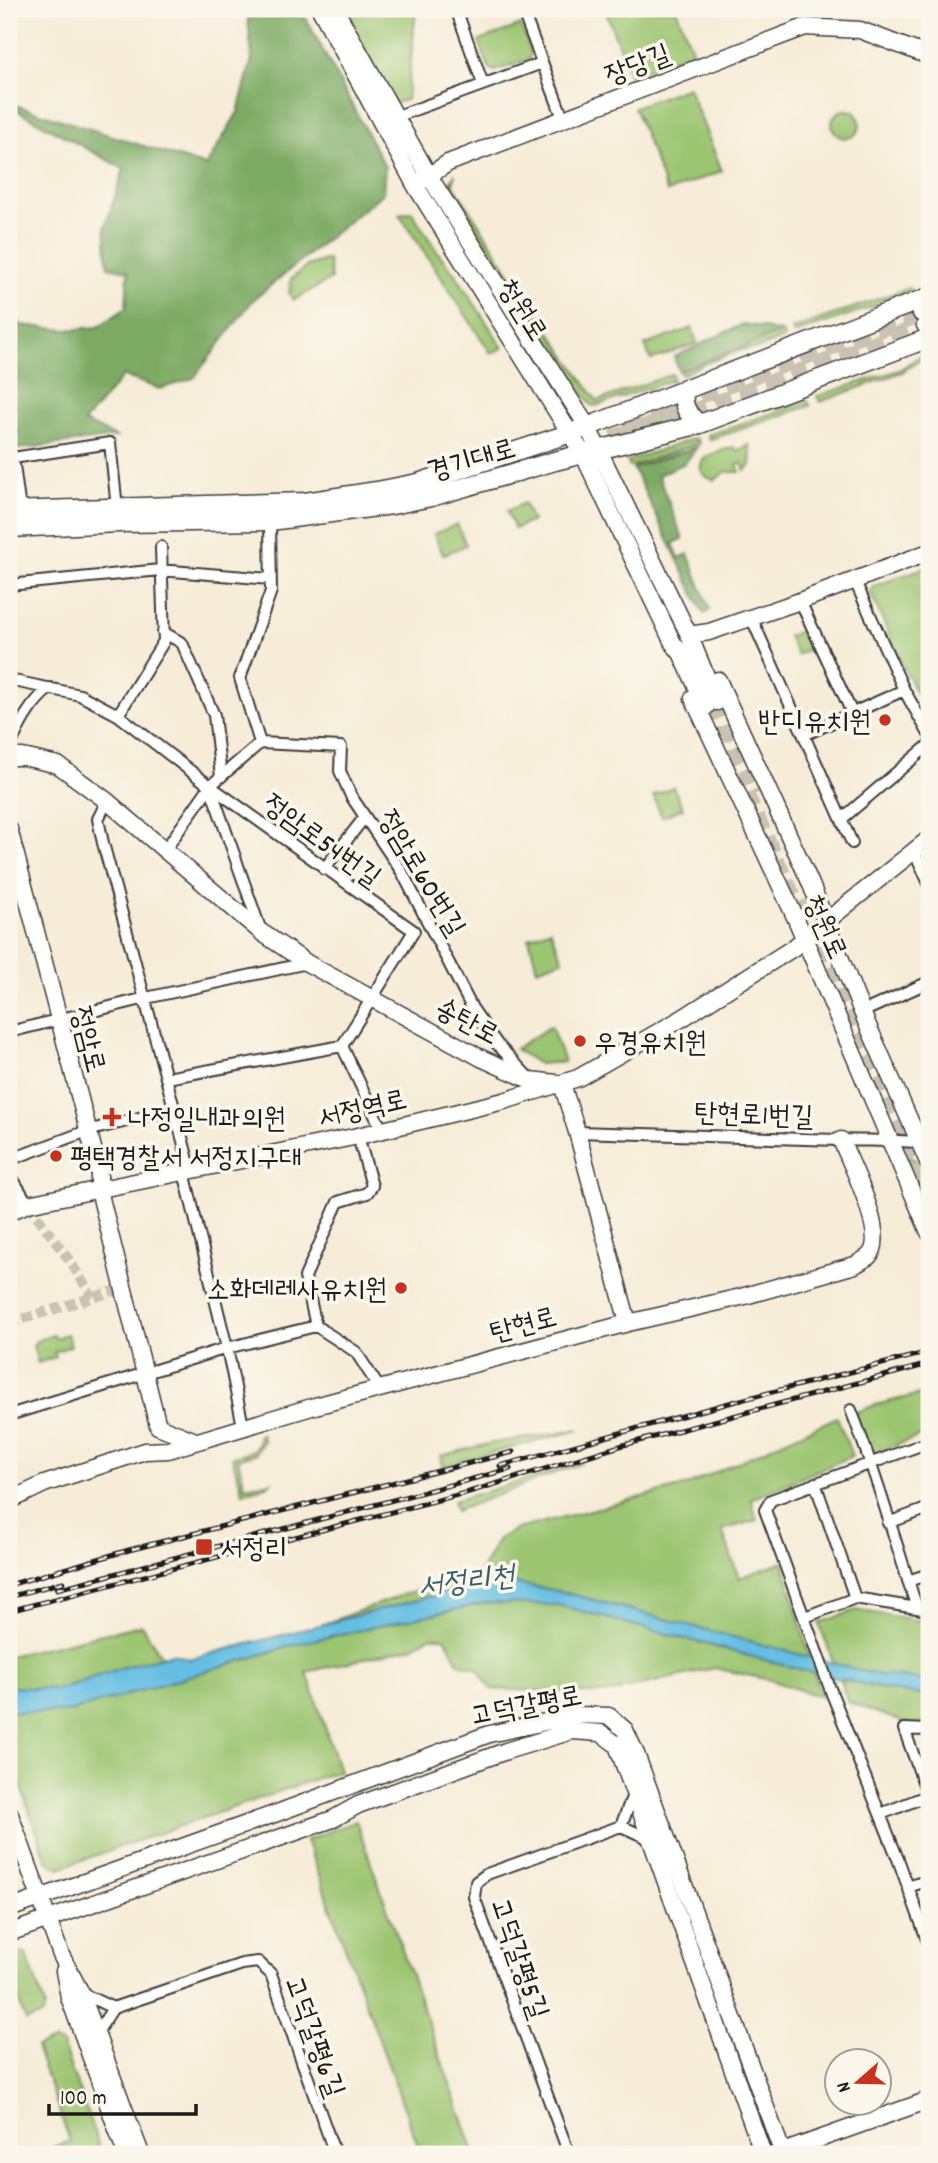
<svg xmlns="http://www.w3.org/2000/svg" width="938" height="2163" font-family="Dekko,'Poor Story',sans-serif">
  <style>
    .green { fill: #9cc571; stroke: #5c7046; stroke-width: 2 }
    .forest { fill: #7daa63; stroke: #4c6340; stroke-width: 2 }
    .water { fill: #65bee2; stroke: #406d7f; stroke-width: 2 }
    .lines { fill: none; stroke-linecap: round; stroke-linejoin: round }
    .street-tunnel { stroke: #cac2b2; stroke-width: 10; stroke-dasharray: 10 5; stroke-linecap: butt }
    .secondary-tunnel { stroke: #cac2b2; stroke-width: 16; stroke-dasharray: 16 8; stroke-linecap: butt }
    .primary-tunnel { stroke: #cac2b2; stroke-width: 18; stroke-dasharray: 18 9; stroke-linecap: butt }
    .street-casing { stroke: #3d3b38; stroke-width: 14 }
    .secondary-casing { stroke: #3d3b38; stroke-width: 19 }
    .primary-casing { stroke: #3d3b38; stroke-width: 21 }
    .street { stroke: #fff; stroke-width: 10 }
    .secondary { stroke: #fff; stroke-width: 16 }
    .primary { stroke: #fff; stroke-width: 18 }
    .rail-casing { stroke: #1c1c1c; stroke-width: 5 }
    .rail { stroke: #fbf7ec; stroke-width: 2.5; stroke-dasharray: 8; stroke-linecap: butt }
    .poi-dot { fill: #c8321e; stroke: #fbf7ec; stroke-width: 2.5 }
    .labels { text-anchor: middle; stroke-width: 7; stroke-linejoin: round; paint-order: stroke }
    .street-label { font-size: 28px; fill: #1c1c1c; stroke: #fbf7ec }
    .poi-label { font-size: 28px; fill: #1c1c1c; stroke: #fbf7ec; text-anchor: start }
    .water-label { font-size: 30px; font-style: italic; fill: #395d6b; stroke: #fbf7ec }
  </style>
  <rect width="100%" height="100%" fill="#fbf7ec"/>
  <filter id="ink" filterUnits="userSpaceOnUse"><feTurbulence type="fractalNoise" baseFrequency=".0143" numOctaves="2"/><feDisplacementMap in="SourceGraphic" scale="14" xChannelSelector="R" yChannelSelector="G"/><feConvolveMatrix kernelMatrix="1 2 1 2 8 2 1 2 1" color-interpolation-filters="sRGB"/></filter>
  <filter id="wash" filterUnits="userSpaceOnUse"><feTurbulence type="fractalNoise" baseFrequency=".00686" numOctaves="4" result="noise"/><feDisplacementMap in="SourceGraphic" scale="28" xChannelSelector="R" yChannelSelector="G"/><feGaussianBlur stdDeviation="1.57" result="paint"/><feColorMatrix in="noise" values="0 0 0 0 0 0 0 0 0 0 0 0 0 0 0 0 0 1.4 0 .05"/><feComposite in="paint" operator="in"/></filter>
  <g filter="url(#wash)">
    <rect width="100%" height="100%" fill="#f6ecd7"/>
    <path class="green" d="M341,9H416L407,100L394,103Z
      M605,9H676L693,52L630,76Z
      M521,25L531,54L528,60L495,71L489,68L479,41Z
      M688,87L722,171L667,192L634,107Z
      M832 124a14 14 0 1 1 28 0a14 14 0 1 1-28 0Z
      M455,174L453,184L517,284L512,287L451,189L450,182Z
      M412,212L438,253L456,275L503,348L491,353L399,214Z
      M328,259L331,279L294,300L289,294L291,279L307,266Z
      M909,288L911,293L794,334L792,329Z
      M524,294L597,401L672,374L673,380L596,406L591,405L519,297Z
      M692,328L697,343L651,360L645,345Z
      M782,332L784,338L759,348L742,350L704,364L682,375L679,371Z
      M929,350V354L902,372L820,402L817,396L899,370Z
      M678,398L691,421L633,434L628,424L653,416Z
      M808,401L810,406L709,440L708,435Z
      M696,438L699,443L630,467L627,461Z
      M750,445L751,466L745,471L742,463L737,465L740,472H725L715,480C708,478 703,477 701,469C698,454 723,451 734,447L736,451Z
      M524,503L532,521L515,529L507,511Z
      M457,524L466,545L443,555L434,534Z
      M929,566V715L912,685L871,594L872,587Z
      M805,629L813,647L797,655L788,636Z
      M673,787L683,808L662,817L653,796Z
      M550,929L563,960L537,969L529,938Z
      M551,1026L564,1062L539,1064L515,1049Z
      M904,1154L912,1156L929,1182V1212Z
      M67,1334L71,1346L54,1352L56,1357L38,1363L33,1346L36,1341L53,1335L55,1338Z
      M929,1392V1433L875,1453L866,1449L854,1413L875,1405Z
      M837,1417L852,1456L751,1499L757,1520L722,1530L739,1578L783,1562L821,1697L770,1680L714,1668L604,1694L491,1689L477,1668L458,1663L445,1637H429L412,1647L307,1672L339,1771L59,1868L47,1861L9,1753V1656L141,1625L173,1673L294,1635L424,1587L476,1579L498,1539L517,1529L688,1485Z
      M579,1430L442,1466L440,1456L492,1443Z
      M262,1434L263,1441L255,1454L238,1459L245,1487L271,1482L267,1486L243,1493L232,1457C246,1453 259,1453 259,1435Z
      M582,1463L456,1511L453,1501Z
      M856,1610L929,1622V1726L902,1722L848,1702L819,1623Z
      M356,1821L475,2154H421L306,1840Z
      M12,1949L26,1954L45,2006L43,2015L26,2021L9,1975V1950Z
      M54,2041L62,2044L102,2154H35L70,2141L36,2047Z"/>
    <path class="forest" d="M247,9H301L385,167L383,193L253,300L194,378L160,389L123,376L84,422L116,437L9,450V443L19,431L9,421V309L21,325L67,330L98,327L126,308L128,271L108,267L105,227L124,169L9,106V103L206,166L238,112L252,59Z
      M745,324L782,332L679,371L674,357C699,346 720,333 745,324Z
      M697,447L685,463L658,475L683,539L673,543L679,558L688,554L710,610L704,614L633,468Z"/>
    <path class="water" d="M514,1583L563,1592L874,1674L929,1681V1696L888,1690L806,1671L558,1605L485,1603L300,1643L69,1712H9V1687L59,1689L124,1667L173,1654L190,1659L459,1589Z"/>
  </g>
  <g filter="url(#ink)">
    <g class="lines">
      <path class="street-tunnel" d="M28,1204L70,1261L92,1297
        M9,1323L124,1288"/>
      <path class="secondary-tunnel" d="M717,702L758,793
        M706,707L803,917
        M806,899L832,959
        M816,947L929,1206"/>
      <path class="primary-tunnel" d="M623,423L922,313
        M612,439L708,407L926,325"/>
      <g class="street-casing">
        <path id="street" d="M456,9L483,84
          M522,9L563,118
          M395,117L542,63
          M20,510L13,458L110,443L117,508
          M854,579L904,690L929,734
          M9,585L160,570L270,579
          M800,601L852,713
          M751,617L852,843
          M163,632L182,643L214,715L221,777
          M9,680L80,695L118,715L210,786L414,931L342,1046
          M118,715L164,641L161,547
          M804,735L904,690
          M260,743L341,747L340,771L351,796L402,872L472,1008L497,1044L526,1075
          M9,748C19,726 30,703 50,688
          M210,786L260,743L240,678L271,591L270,521
          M107,801L98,819L103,843L191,1171
          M843,818L929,745
          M165,850L210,786L261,931
          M914,851L929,883
          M324,869L364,818
          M862,1012L929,982
          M9,1032L146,998L307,963
          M167,1078L342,1046L382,1130
          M577,1132C664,1134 751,1137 839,1140C869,1141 899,1140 929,1143
          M358,1136L372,1186L367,1193L338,1202L305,1277L316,1326L356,1352L380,1389
          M9,1160L87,1131L175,1109
          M184,1172L227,1348L243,1426
          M9,1173L28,1204
          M851,1410C877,1475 895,1542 917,1608
          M9,1415L227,1348L316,1326
          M929,1442L771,1500L765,1510L832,1694L898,1859L929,1945
          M815,1483L855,1598
          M888,1523L929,1508
          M908,1581L929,1574
          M805,1617L855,1598L929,1610
          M928,1795L904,1729L929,1730
          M881,1814L929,1795
          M621,1826L634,1792
          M621,1826L650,1839
          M908,1887L929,1880
          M81,1993L113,2008
          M113,2008L242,1964L258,1962L271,1974L335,2154
          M96,2034L113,2008
          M569,2154L474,1897L476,1882L487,1874L621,1826"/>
      </g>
      <g class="secondary-casing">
        <path id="secondary" d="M320,9L415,185L583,454L673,643L681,653L706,707
          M335,9L429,176L587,426L689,635L717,702
          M421,181L448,163L805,27L860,30L929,56
          M689,635L709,632L800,601L929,552
          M718,680L810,882L862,1012L929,1164
          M693,698L796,919L929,1232
          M9,757H23L58,765L107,801L261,932L307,963L481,1058L530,1080L556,1083
          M9,829L99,1171V1190L158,1426
          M9,1212L28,1204L358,1136L504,1101L578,1078L681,1019L793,948L929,839
          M628,1323L741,1297L855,1265C859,1262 866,1259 869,1256C889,1237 850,1162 841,1140
          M158,1426L193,1440
          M9,1501L44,1484L145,1451L168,1450L315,1406L628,1323L577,1132L562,1084
          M9,1812L61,1955L81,1993L141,2154
          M9,1909L277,1813L489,1734L578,1715L609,1716L625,1730L636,1754L783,2154
          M9,1933L333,1819L358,1805L506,1751L572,1731L601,1733L617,1745L763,2154
          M64,1971L69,1997L126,2154
          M777,2154L929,2100"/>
      </g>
      <g class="primary-casing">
        <path id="primary" d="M922,313L929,310
          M926,325L929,324
          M685,388C681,404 686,414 700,424
          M9,511L305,502L377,491L418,483L571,433L929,297
          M9,528L119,523L270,521L392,505L431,497L555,461L700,424L929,338"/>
      </g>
      <use href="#street" class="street"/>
      <use href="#secondary" class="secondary"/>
      <use href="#primary" class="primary"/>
      <g class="rail-casing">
        <path id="rail" d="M500,1466L729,1403L929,1352
          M9,1585L129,1550L513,1452
          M57,1589L510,1469
          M9,1597L63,1582
          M9,1611L469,1492L620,1446L929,1364"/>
      </g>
      <use href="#rail" class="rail"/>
    </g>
  </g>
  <g class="poi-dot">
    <circle cx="885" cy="720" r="7"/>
    <circle cx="580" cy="1041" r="7"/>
    <path d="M108.5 1106.5h7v7h7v7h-7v7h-7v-7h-7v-7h7z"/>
    <circle cx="56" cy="1156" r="7"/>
    <circle cx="401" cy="1288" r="7"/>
    <rect x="195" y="1538" width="18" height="18" rx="3.5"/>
  </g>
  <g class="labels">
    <g class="street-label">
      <text transform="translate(637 63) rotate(-21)" y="10">장당길</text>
      <text transform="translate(524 309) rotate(58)" y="10">청원로</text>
      <text transform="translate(471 458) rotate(-16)" y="10">경기대로</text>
      <text transform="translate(323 839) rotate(36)" y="10">정암로54번길</text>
      <text transform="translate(423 872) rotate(59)" y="10">정암로60번길</text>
      <text transform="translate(827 926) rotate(66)" y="10">청원로</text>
      <text transform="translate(468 1020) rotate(28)" y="10">송탄로</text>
      <text transform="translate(90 1039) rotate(76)" y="10">정암로</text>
      <text transform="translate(362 1107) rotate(-13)" y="10">서정역로</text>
      <text transform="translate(754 1113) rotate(2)" y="10">탄현로1번길</text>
      <text transform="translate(523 1323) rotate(-15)" y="10">탄현로</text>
      <text transform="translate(526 1704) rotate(-11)" y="10">고덕갈평로</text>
      <text transform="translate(521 1958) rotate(71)" y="10">고덕갈평5길</text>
      <text transform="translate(316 2036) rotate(70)" y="10">고덕갈평6길</text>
    </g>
    <g class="poi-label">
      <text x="871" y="730" text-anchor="end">반디유치원</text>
      <text x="594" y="1051">우경유치원</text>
      <text x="128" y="1127">나정일내과의원</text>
      <text x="70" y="1166">평택경찰서 서정지구대</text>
      <text x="387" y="1298" text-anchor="end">소화데레사유치원</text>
      <text x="220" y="1557">서정리</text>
    </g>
    <g class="water-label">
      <text transform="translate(466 1580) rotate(-7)" y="10">서정리천</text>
    </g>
  </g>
  <rect width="938" height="2163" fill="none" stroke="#fbf7ec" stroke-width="35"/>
  <g transform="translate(858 2082) rotate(250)"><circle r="33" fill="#fbf7ec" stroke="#a29f99" stroke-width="2"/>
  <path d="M0-5L12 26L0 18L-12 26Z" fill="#c8321e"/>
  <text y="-10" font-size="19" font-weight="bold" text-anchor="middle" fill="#1c1c1c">N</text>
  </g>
  <path d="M49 2104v10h147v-10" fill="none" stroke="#1c1c1c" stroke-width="3.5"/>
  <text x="60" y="2104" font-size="21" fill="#1c1c1c" stroke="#fbf7ec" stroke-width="5" paint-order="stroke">100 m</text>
</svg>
